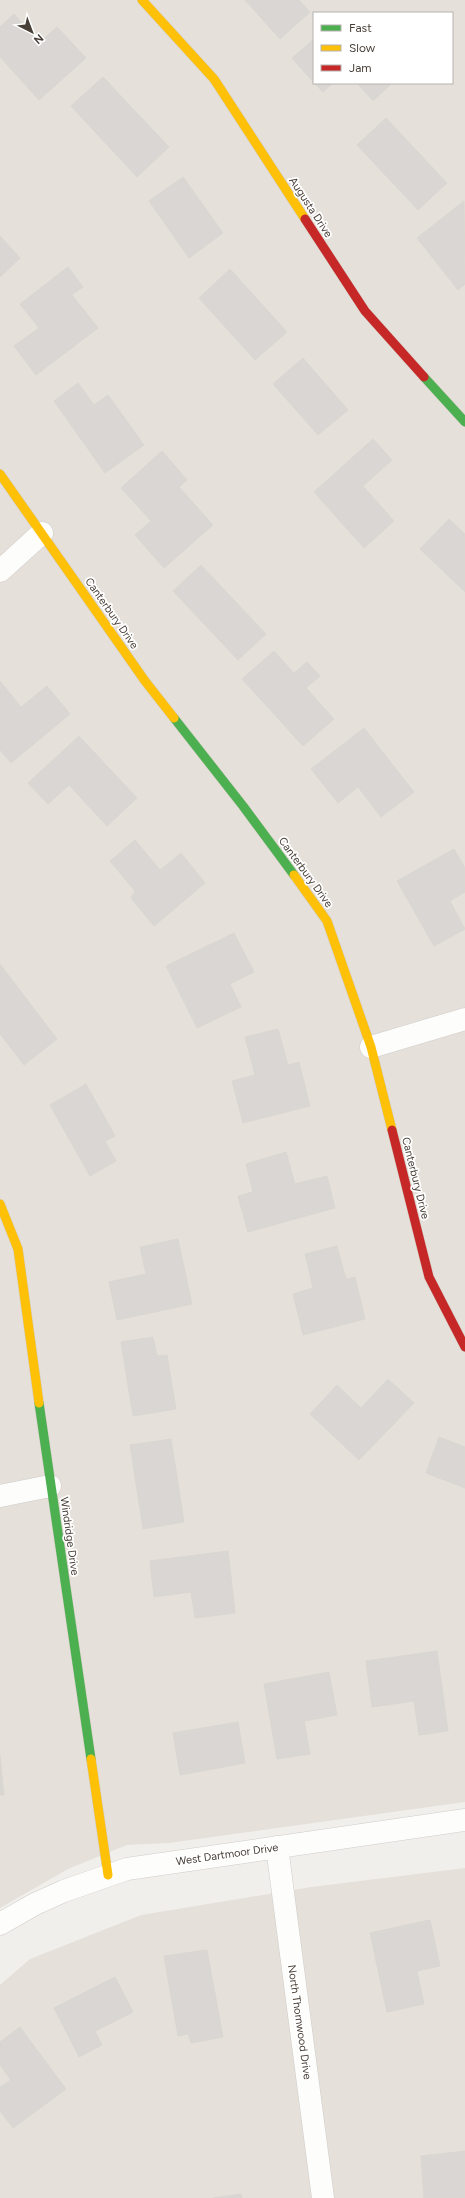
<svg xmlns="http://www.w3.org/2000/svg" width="465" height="2198" font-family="Figtree,sans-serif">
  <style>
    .residential { fill: #e5e0d9; fill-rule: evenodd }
    .building { fill: #d9d6d3; stroke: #dad6d1 }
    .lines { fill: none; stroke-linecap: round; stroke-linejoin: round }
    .street-casing { stroke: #cfccc9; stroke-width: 23 }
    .fast-casing { stroke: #d1cbc3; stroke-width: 10 }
    .slow-casing { stroke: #d1cbc3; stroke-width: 10 }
    .jam-casing { stroke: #d1cbc3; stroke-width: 10 }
    .street { stroke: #fdfdfc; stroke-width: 22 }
    .fast { stroke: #4caf50; stroke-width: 9 }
    .slow { stroke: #ffc107; stroke-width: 9 }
    .jam { stroke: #c62828; stroke-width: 9 }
    .labels { text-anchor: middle; stroke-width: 3.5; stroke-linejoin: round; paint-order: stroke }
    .street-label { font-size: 11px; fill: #483f37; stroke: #fff }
  </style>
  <rect width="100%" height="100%" fill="#f1efec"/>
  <path class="residential" d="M0,0H465V1802L169,1843L127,1845L68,1869L0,1908ZM314,13H452V83H314Z
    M465,1868V2198H0V1985L30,1959L141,1915L311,1887Z"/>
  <path class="building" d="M245,0H299L310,12L280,39Z
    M14,14L39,43L57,27L86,58L39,100L0,57V27Z
    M314,39V83L292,58Z
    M103,77L169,147L137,177L71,106Z
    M314,83H333L323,92Z
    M357,83H392L373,101Z
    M386,118L447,183L418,210L357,145Z
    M183,177L223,233L189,258L149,201Z
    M464,201L465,284L458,290L417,238Z
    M0,236L20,258L0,277Z
    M68,267L83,287L72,295L98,328L36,375L14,346L39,328L20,304Z
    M230,269L287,332L255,360L199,298Z
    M303,358L348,410L318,435L273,384Z
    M78,383L94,405L108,395L144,445L105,473L54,401Z
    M373,439L392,460L363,486L394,521L364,548L314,492Z
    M162,451L187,480L179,487L213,525L164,568L135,535L151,521L121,488Z
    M449,519L465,534V592L420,549Z
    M201,565L266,634L238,660L173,591Z
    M274,651L294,673L307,662L320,676L306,688L334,719L303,746L242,679Z
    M0,681L21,707L47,686L70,714L11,763L0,750Z
    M364,728L414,792L381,817L358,787L338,803L311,769Z
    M79,736L137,798L107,826L69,785L48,804L28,783Z
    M135,840L160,870L181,853L205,883L154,926L131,898L135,891L110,861Z
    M454,849L465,868V892L450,901L465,929L434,946L397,881Z
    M234,933L254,972L230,984L241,1007L197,1028L166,966Z
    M0,964L57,1039L24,1065L0,1034Z
    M278,1029L288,1065L299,1062L310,1106L243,1123L232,1081L255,1075L245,1037Z
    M86,1084L115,1136L105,1141L116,1161L90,1176L50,1105Z
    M286,1152L295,1184L327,1176L335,1208L248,1232L238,1196L253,1192L246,1164Z
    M178,1239L192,1304L117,1320L109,1282L146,1274L140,1247Z
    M337,1246L346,1279L355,1277L365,1319L303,1335L293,1294L313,1288L305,1254Z
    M153,1337L157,1356L167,1355L176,1409L133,1416L121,1342Z
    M388,1379L414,1403L359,1460L310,1414L337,1385L361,1408Z
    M439,1437L465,1447V1488L426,1473Z
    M171,1439L184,1522L143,1529L130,1445Z
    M228,1551L235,1613L195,1618L191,1592L154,1597L150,1561Z
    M437,1651L448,1731L419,1735L414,1701L372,1707L366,1661Z
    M329,1672L337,1715L304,1721L310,1754L277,1759L264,1684Z
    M238,1722L245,1763L180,1775L173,1733Z
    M0,1756L4,1795H0Z
    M430,1920L440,1966L417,1971L424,2004L387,2012L370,1933Z
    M207,1950L223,2037L191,2043L188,2034L178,2036L164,1956Z
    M115,1977L133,2012L95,2031L102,2045L79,2057L54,2008Z
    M20,2027L66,2089L13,2128L0,2111V2087L11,2080L0,2065V2042Z
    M465,2151V2198H424L421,2156Z
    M241,2194L242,2198H213Z"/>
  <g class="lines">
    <g class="street-casing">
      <path id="street" d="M0,571L42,533
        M371,1047L465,1019
        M0,1496L50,1486
        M277,1847L323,2198
        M0,1924L35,1904L64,1891L127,1869L465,1820"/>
    </g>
    <g class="fast-casing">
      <path id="fast" d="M424,377L465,422
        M174,718L243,806L294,875
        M39,1403L91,1759"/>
    </g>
    <g class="slow-casing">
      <path id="slow" d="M142,0L214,79L305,219
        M0,474L145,681L174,718
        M294,875L327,921L371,1047L392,1130
        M0,1204L18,1249L39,1403
        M91,1759L108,1875"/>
    </g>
    <g class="jam-casing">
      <path id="jam" d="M305,219L365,311L424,377
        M392,1130L429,1277L465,1347"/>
    </g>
    <use href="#street" class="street"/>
    <use href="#fast" class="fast"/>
    <use href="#slow" class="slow"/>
    <use href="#jam" class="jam"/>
  </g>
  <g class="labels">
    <g class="street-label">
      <text transform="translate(311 207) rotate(57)" y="4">Augusta Drive</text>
      <text transform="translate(112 613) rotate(55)" y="4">Canterbury Drive</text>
      <text transform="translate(306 872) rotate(54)" y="4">Canterbury Drive</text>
      <text transform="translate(416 1178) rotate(76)" y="4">Canterbury Drive</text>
      <text transform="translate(70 1536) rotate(82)" y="4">Windridge Drive</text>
      <text transform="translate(227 1854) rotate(-8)" y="4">West Dartmoor Drive</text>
      <text transform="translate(300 2022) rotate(82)" y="4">North Thornwood Drive</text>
    </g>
  </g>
  <rect x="313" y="12" width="140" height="72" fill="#ffffff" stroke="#b6b2af"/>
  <rect x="321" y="25" width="20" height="6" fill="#4caf50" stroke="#b6b2af"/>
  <text x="349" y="32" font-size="12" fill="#483f37">Fast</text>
  <rect x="321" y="45" width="20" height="6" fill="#ffc107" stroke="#b6b2af"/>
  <text x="349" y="52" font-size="12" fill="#483f37">Slow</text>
  <rect x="321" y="65" width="20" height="6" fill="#c62828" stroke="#b6b2af"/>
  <text x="349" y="72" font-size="12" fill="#483f37">Jam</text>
  <g transform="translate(32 32) rotate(138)" stroke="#ffffff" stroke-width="3" paint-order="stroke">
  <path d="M0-3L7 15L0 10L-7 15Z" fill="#483f37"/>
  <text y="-6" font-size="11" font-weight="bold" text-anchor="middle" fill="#483f37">N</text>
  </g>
</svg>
